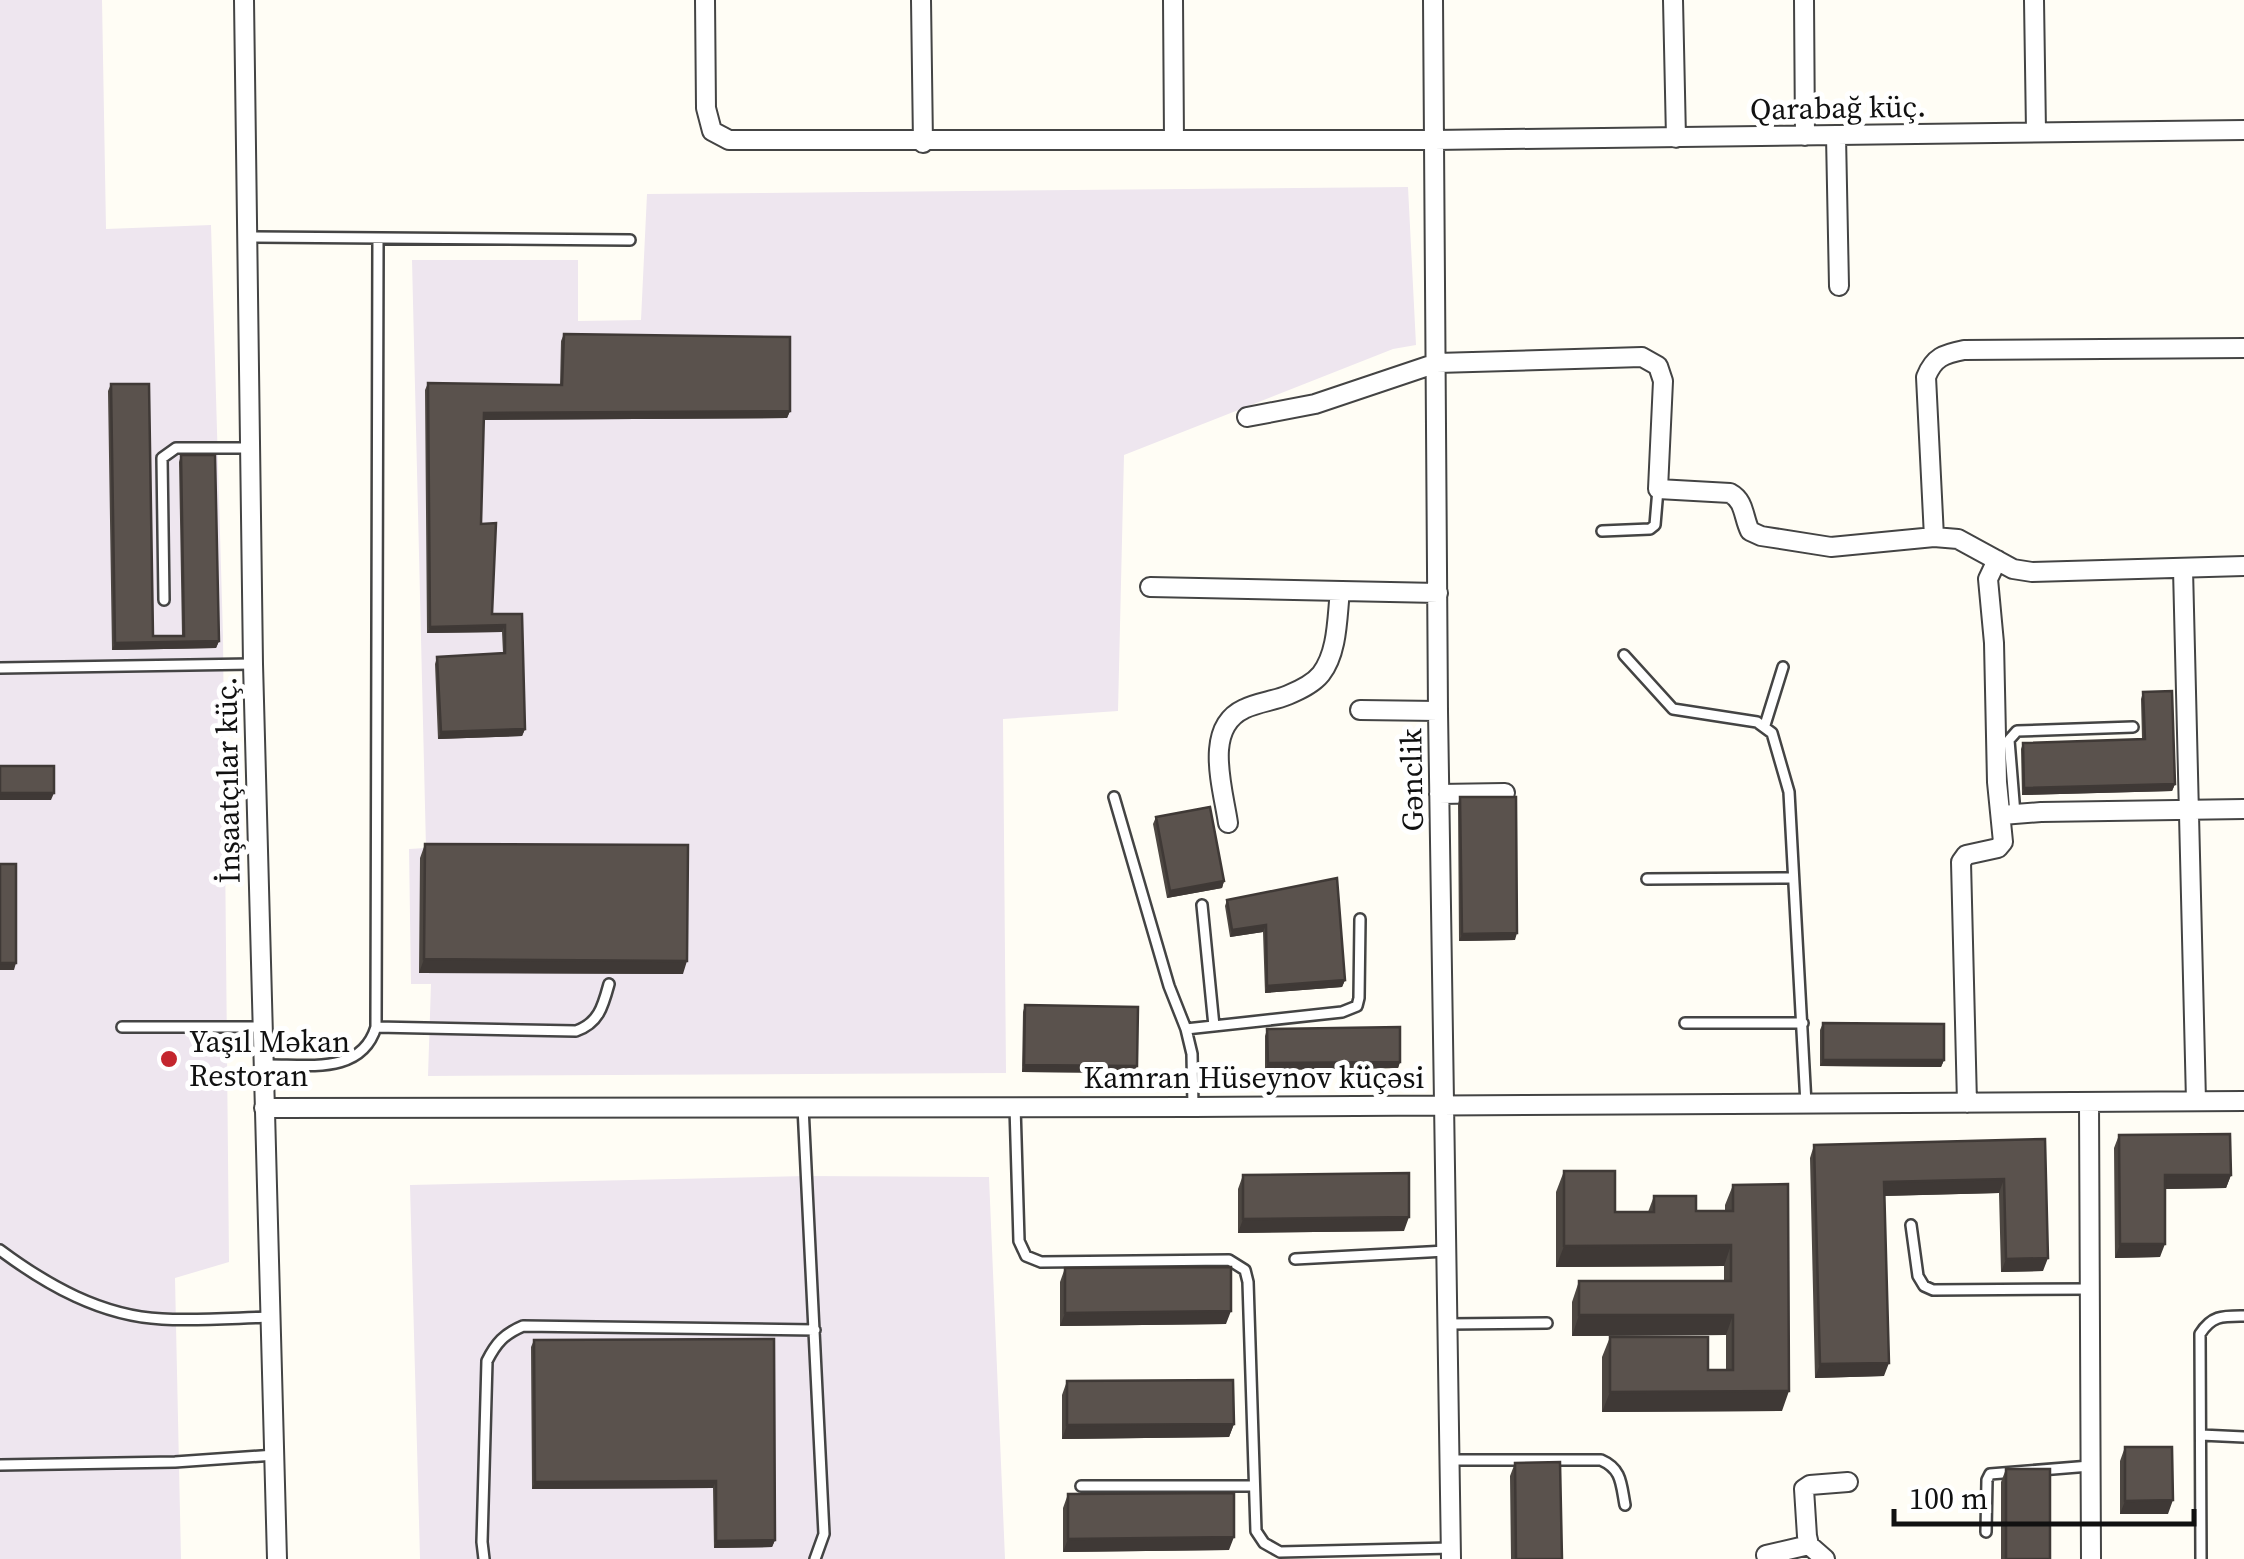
<svg xmlns="http://www.w3.org/2000/svg" width="2244" height="1559" font-family="'Source Serif 4',serif">
  <style>
    .industrial { fill: #eee6ef }
    .lines { fill: none; stroke-linecap: round; stroke-linejoin: round }
    .lane-casing { stroke: #444; stroke-width: 14 }
    .street-casing { stroke: #444; stroke-width: 22 }
    .lane { stroke: #fff; stroke-width: 9 }
    .street { stroke: #fff; stroke-width: 18 }
    .wall { fill: #4d4742 }
    .shaded-wall { fill: #3f3936 }
    .building { fill: #5a524d; stroke: #3f3936; stroke-width: 2.5 }
    .poi-dot { fill: #c4262e; stroke: #fff; stroke-width: 4 }
    .labels { text-anchor: middle; stroke-width: 10; stroke-linejoin: round; paint-order: stroke }
    .street-label { font-size: 30px; fill: #111; stroke: #fff }
    .poi-label { font-size: 30px; fill: #111; stroke: #fff; text-anchor: start }
  </style>
  <rect width="100%" height="100%" fill="#fffdf5"/>
  <path class="industrial" d="M0,0H102L106,229L211,225L223,636L229,1262L175,1278L181,1559H0Z
    M1408,187L1416,345L1393,349L1124,455L1118,711L1003,719L1006,1073L428,1076L431,984H411L409,849L426,848L412,260H578V321L641,320L647,194Z
    M806,1176L989,1177L1005,1559H420L410,1185Z"/>
  <g class="lines">
    <g class="lane-casing">
      <path id="lane" d="M247,237L630,240
        M1602,531L1650,529L1655,525L1658,489
        M164,600L162,458L176,448H250
        M1624,655L1673,709L1757,722L1772,733L1789,792L1806,1104
        M0,668L252,664
        M1765,725L1783,667
        M1114,797L1169,986L1186,1029
        M2015,814L2009,740L2017,731L2133,727
        M1647,879L1792,878
        M1202,905L1214,1026
        M1685,1023H1803
        M122,1027H262
        M376,1027L576,1031C599,1023 603,1006 609,984
        M264,1065C306,1064 361,1076 376,1027L378,239
        M1015,1106L1019,1241L1026,1256L1041,1262L1229,1260L1245,1270L1248,1282L1256,1531L1264,1543L1280,1552L1451,1548
        M803,1107L824,1534L815,1559
        M1193,1107L1192,1054L1186,1029L1342,1012L1357,1006L1359,998L1360,919
        M1911,1225L1918,1276L1924,1286L1933,1290L2089,1289
        M0,1250C47,1285 101,1316 162,1319C197,1321 234,1318 270,1317
        M1295,1259L1446,1251
        M1448,1324L1547,1323
        M2201,1435L2244,1437
        M1451,1460H1601C1622,1469 1621,1484 1625,1505
        M0,1465L175,1462L275,1455
        M1081,1486H1253
        M1986,1532L1987,1480L1990,1474L2090,1466
        M484,1559L482,1542L487,1361C496,1343 504,1334 523,1326L815,1330
        M2201,1559L2200,1334C2212,1315 2223,1316 2244,1316"/>
    </g>
    <g class="street-casing">
      <path id="street" d="M244,0L253,664L277,1559
        M705,0L706,108L712,131L729,140H1434L2244,130
        M921,0L923,143
        M1173,0L1174,140
        M1433,0L1438,711L1451,1559
        M1673,0L1676,138
        M1804,0L1805,136
        M2034,0L2036,131
        M1836,136L1839,286
        M1247,417L1315,404L1437,363L1642,357L1658,366L1663,381L1658,489L1730,493C1745,501 1743,517 1750,531L1761,536L1831,547L1934,537L1958,539L2013,569L2032,572L2244,566
        M1934,537L1926,377C1934,357 1944,354 1964,350L2244,348
        M2183,569L2196,1101
        M1150,587L1438,593
        M1360,710L1438,711
        M1439,794L1505,793
        M2002,815L2041,812L2244,809
        M1228,823C1223,788 1203,728 1244,709C1258,702 1274,701 1288,695C1300,690 1313,684 1321,674C1338,652 1337,617 1340,591
        M2089,1102L2091,1559
        M1967,1103L1961,862L1966,855L1998,848L2003,842L1997,782L1994,643L1988,579L1997,560
        M264,1108L1193,1107L2244,1101
        M1766,1555L1809,1545
        M1825,1559L1809,1545L1807,1536L1804,1489L1810,1485L1848,1482"/>
    </g>
    <use href="#lane" class="lane"/>
    <use href="#street" class="street"/>
  </g>
  <path class="wall" d="M564,334L790,411L787,418L483,420L481,524L492,614H522L525,729L522,736L438,739L435,664L437,657L503,653L502,632L427,633L425,390L428,383L560,385L561,341Z
    M111,384L153,636H182L179,462L181,455L219,641L216,648L112,650L108,391Z
    M2143,692L2175,784L2172,791L2022,795L2021,749L2023,743L2142,739L2141,699Z
    M1460,797L1515,940L1459,941L1458,804Z
    M1156,817L1224,881L1222,888L1167,898L1153,824Z
    M425,844L683,974L419,973L420,858Z
    M1227,900L1345,980L1342,987L1265,993L1263,932L1230,937L1225,906Z
    M1025,1005L1134,1073L1022,1072L1023,1012Z
    M1823,1023L1944,1060L1941,1067L1820,1066V1030Z
    M1267,1029L1400,1062L1398,1068L1265,1070V1036Z
    M2119,1135L2231,1175L2226,1188L2165,1189L2160,1257L2115,1258L2114,1148Z
    M2045,1139L2043,1271L2001,1272L1999,1193L1885,1196L1884,1376L1815,1378L1810,1158L1814,1145Z
    M1564,1171L1615,1212H1648L1654,1196L1696,1211H1725V1205L1733,1185L1782,1411L1602,1412V1357L1610,1337L1708,1370H1726V1335L1572,1336V1302L1579,1281H1724V1266L1556,1267V1192Z
    M1243,1175L1404,1231L1238,1233V1189Z
    M1065,1268L1226,1324L1060,1326V1282Z
    M774,1339L775,1540L772,1547L714,1548L713,1488L532,1489L531,1347L534,1340Z
    M1067,1381L1234,1424L1229,1437L1062,1439V1395Z
    M2125,1447L2168,1514H2120V1461Z
    M1515,1463L1562,1559H1511L1510,1476Z
    M2006,1469L2050,1559H2001V1482Z
    M1068,1494L1229,1550L1063,1552V1508Z"/>
  <path class="shaded-wall" d="M790,411L787,418L481,420L484,413Z
    M505,625L502,632L427,633L430,627Z
    M219,641L216,648L112,650L115,643Z
    M525,729L522,736L438,739L441,732Z
    M2175,784L2172,791L2022,795L2024,788Z
    M0,793H54L51,800H0Z
    M1224,881L1222,888L1167,898L1170,891Z
    M1266,925L1263,932L1230,937L1232,930Z
    M1517,933L1515,940L1459,941L1462,934Z
    M424,959L687,961L683,974L419,973Z
    M0,963H16L14,970H0Z
    M1345,980L1342,987L1265,993L1267,986Z
    M1823,1060H1944L1941,1067L1820,1066Z
    M1400,1062L1398,1068L1265,1070L1268,1063Z
    M1024,1065L1137,1066L1134,1073L1022,1072Z
    M2165,1175H2231L2226,1188L2160,1189Z
    M2004,1179L1999,1193L1879,1196L1884,1182Z
    M1409,1217L1404,1231L1238,1233L1243,1219Z
    M2120,1244H2165L2160,1257L2115,1258Z
    M1731,1245L1724,1266L1556,1267L1564,1246Z
    M2048,1258L2043,1271L2001,1272L2006,1259Z
    M1231,1311L1226,1324L1060,1326L1065,1313Z
    M1579,1315H1733L1726,1335L1572,1336Z
    M1889,1363L1884,1376L1815,1378L1820,1364Z
    M1789,1391L1782,1411L1602,1412L1610,1392Z
    M1234,1424L1229,1437L1062,1439L1067,1425Z
    M716,1481L713,1488L532,1489L535,1482Z
    M2173,1500L2168,1514H2120L2125,1501Z
    M1234,1537L1229,1550L1063,1552L1068,1539Z
    M775,1540L772,1547L714,1548L716,1541Z"/>
  <path class="building" d="M564,334L790,337V411L484,413L481,524L496,523L492,614H522L525,729L441,732L437,657L505,653V625L430,627L428,383L562,385Z
    M111,384H149L153,636H184L181,455H215L219,641L115,643Z
    M2172,691L2175,784L2024,788L2023,743L2145,739L2143,692Z
    M0,766H54V793H0Z
    M1460,797H1516L1517,933L1462,934Z
    M1210,807L1224,881L1170,891L1156,817Z
    M425,844L688,845L687,961L424,959Z
    M0,864H16V963H0Z
    M1337,878L1345,980L1267,986L1266,925L1232,930L1227,900Z
    M1025,1005L1138,1007L1137,1066L1024,1065Z
    M1823,1023L1944,1024V1060H1823Z
    M1400,1027V1062L1268,1063L1267,1029Z
    M2230,1134L2231,1175H2165V1244H2120L2119,1135Z
    M2045,1139L2048,1258L2006,1259L2004,1179L1884,1182L1889,1363L1820,1364L1814,1145Z
    M1564,1171H1615V1212H1654V1196H1696V1211H1733V1185L1788,1184L1789,1391L1610,1392V1337H1708V1370H1733V1315H1579V1281H1731V1245L1564,1246Z
    M1409,1173V1217L1243,1219V1175Z
    M1231,1267V1311L1065,1313V1268Z
    M774,1339L775,1540L716,1541V1481L535,1482L534,1340Z
    M1233,1380L1234,1424L1067,1425V1381Z
    M2125,1447H2172L2173,1500L2125,1501Z
    M1560,1462L1562,1559H1516L1515,1463Z
    M2006,1469H2050V1559H2006Z
    M1234,1493V1537L1068,1539V1494Z"/>
  <circle class="poi-dot" cx="169" cy="1059" r="10"/>
  <g class="labels">
    <g class="street-label">
      <text transform="translate(1838 108) rotate(-1)" y="10">Qarabağ küç.</text>
      <text transform="translate(228 780) rotate(-91)" y="10">İnşaatçılar küç.</text>
      <text transform="translate(1412 780) rotate(-91)" y="10">Gənclik</text>
      <text x="1254" y="1088">Kamran Hüseynov küçəsi</text>
    </g>
    <g class="poi-label">
      <text x="189" y="1052">Yaşıl Məkan<tspan x="189" dy="34">Restoran</tspan></text>
    </g>
  </g>
  <path d="M1894 1509v15h300v-15" fill="none" stroke="#111111" stroke-width="5"/>
  <text x="1909" y="1509" font-size="30" fill="#111111" stroke="#ffffff" stroke-width="8" paint-order="stroke">100 m</text>
</svg>
